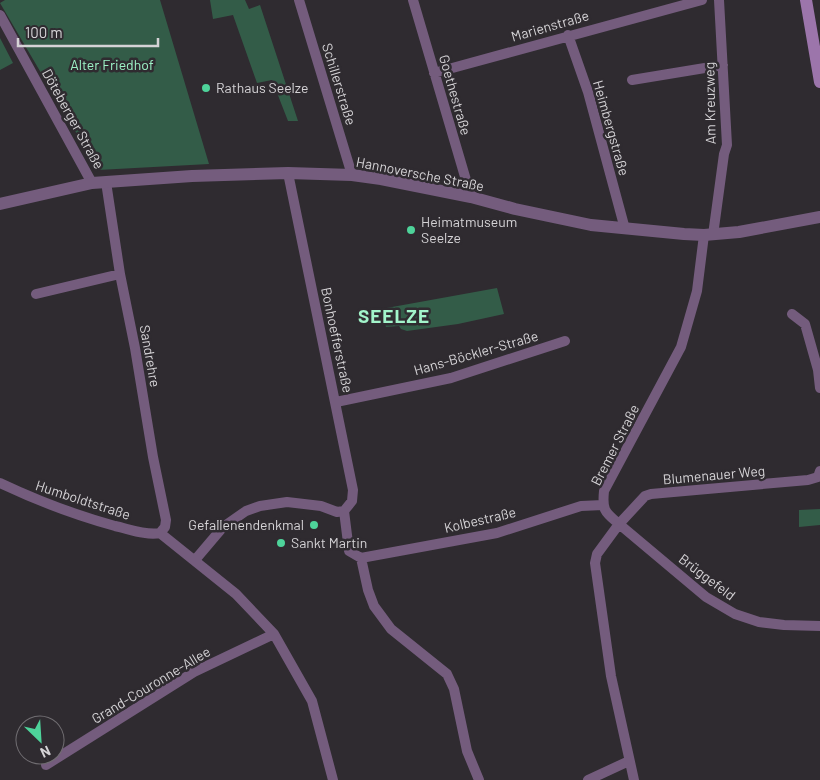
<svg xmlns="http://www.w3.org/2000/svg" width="820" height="780" font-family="Barlow,sans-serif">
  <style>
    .green { fill: #335c48 }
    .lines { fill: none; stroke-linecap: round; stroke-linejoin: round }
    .minor { stroke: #745c7d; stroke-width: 10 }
    .tertiary { stroke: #745c7d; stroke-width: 12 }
    .secondary { stroke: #9c75ab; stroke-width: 12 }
    .poi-dot { fill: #4ed39a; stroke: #2f2b30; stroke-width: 2 }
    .labels { text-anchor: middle; stroke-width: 5; stroke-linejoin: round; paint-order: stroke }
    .street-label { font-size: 14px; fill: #d5d3d6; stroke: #2f2b30 }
    .park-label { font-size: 14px; fill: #9df3c7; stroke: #2f2b30 }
    .poi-label { font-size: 14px; fill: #d5d3d6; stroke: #2f2b30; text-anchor: start }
    .district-label { font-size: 19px; font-weight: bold; letter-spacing: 1px; fill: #a2f4ca; stroke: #2f2b30 }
  </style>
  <rect width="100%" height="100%" fill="#2f2b30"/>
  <path class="green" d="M5,0H160L209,164L98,170L0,3Z
    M210,0H245L249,9L260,5L298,121H288L272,80L257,83L233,15L213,19Z
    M0,38L13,63L0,70Z
    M497,288L504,314L458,324L407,331L401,329L399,326L386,327L381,309Z
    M820,509V525L799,527V510Z"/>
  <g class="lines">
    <path class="minor" d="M299,0L352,175
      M413,0L471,197
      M0,15L92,183
      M568,35L588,92L625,229
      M434,73L702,0
      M632,80L723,65
      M288,173L353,490L352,501L344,511
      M106,182L120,274L135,348L153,457L166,520L165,527L160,533
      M713,235L724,154L727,145L719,0
      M36,294L120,274
      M792,314L805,324L818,370L820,388
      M336,402L451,378L565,341
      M820,471L818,477L808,480L651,494L645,496L619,524L706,597L735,614L759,622L784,625L820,626
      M0,483C38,501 75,515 115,526C129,529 147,536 160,533
      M344,511L349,551L361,558L368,590L374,606L391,629L447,674L454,689L467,751L479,780
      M160,533L236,594L274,634L312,701L333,780
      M361,558L497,533L581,506L603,505
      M195,560L223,527L246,511L260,506L287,502L321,506L337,512L344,511
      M46,765L194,672L274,634
      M588,780L629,761
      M634,780L611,676L595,563L597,554L619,524C605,512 602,511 604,491L681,347L697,291L704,235"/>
    <path class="tertiary" d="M0,204L92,183L192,176L288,173L352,175L381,179L471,197L515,209L591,225L684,234L704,235L739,232L820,217"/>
    <path class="secondary" d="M806,0L820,82"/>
  </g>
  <g class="poi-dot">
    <circle cx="206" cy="88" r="5"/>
    <circle cx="411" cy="230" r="5"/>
    <circle cx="314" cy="525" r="5"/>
    <circle cx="281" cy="543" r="5"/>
  </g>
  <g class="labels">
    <g class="street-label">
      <text transform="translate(550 26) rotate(-16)" y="5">Marienstraße</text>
      <text transform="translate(339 84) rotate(73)" y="5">Schillerstraße</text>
      <text transform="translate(455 95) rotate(74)" y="5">Goethestraße</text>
      <text transform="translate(710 103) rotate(-91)" y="5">Am Kreuzweg</text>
      <text transform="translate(73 119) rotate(61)" y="5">Döteberger Straße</text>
      <text transform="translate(611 128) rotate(74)" y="5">Heimbergstraße</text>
      <text transform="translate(420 174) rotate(11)" y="5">Hannoversche Straße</text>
      <text transform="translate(337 340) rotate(78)" y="5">Bonhoefferstraße</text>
      <text transform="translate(476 353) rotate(-16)" y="5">Hans-Böckler-Straße</text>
      <text transform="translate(150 356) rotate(80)" y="5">Sandrehre</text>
      <text transform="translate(615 445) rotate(-63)" y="5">Bremer Straße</text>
      <text transform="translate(714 475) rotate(-5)" y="5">Blumenauer Weg</text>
      <text transform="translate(83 500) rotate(18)" y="5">Humboldtstraße</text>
      <text transform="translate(480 520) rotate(-13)" y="5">Kolbestraße</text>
      <text transform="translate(707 577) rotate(37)" y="5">Brüggefeld</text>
      <text transform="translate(151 685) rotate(-31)" y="5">Grand-Couronne-Allee</text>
    </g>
    <g class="park-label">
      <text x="112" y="70">Alter Friedhof</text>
    </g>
    <g class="poi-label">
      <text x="216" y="93">Rathaus Seelze</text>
      <text x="421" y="227">Heimatmuseum<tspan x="421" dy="16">Seelze</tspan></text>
      <text x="304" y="530" text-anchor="end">Gefallenendenkmal</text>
      <text x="291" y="548">Sankt Martin</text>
    </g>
    <g class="district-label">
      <text x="394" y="323">SEELZE</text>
    </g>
  </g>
  <g transform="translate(40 740) rotate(155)"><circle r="24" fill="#2f2b30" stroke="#716e72"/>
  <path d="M0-4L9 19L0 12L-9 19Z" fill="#4ed39a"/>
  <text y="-8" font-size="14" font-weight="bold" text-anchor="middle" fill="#d5d3d6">N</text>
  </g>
  <path d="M18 38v8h140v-8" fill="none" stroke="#d5d3d6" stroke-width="2.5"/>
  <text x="25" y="38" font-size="15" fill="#d5d3d6" stroke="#2f2b30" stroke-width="4" paint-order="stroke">100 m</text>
</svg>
